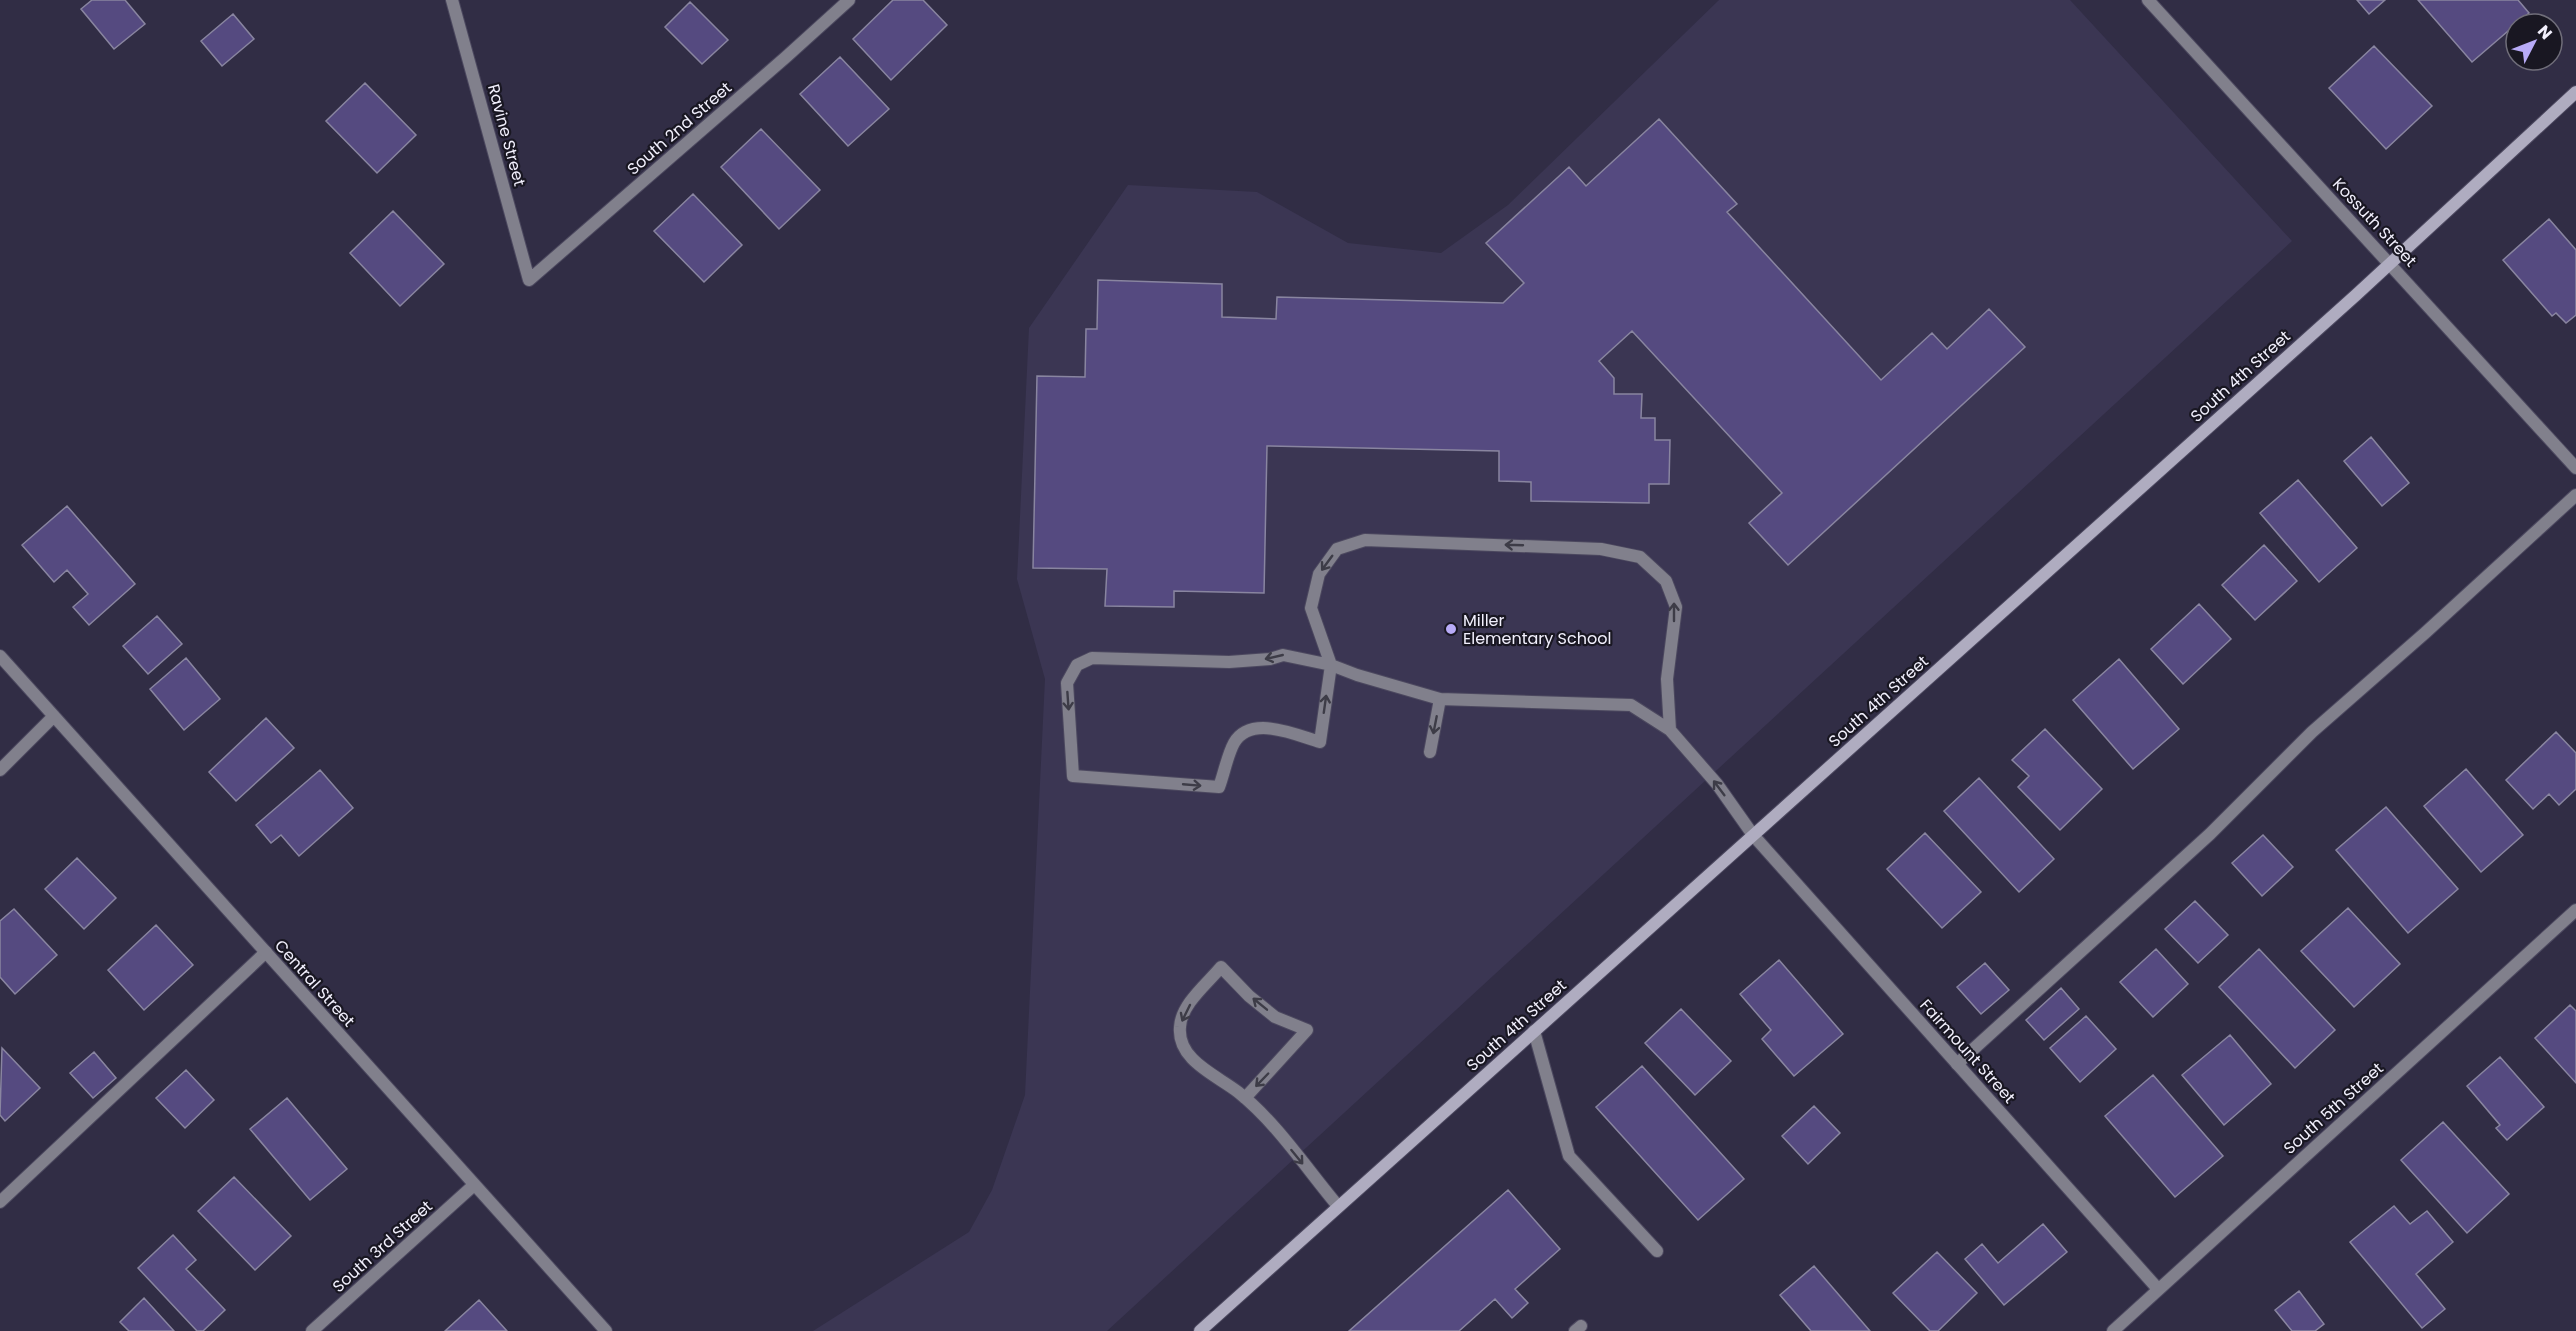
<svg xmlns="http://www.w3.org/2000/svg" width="2576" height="1331" font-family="Poppins,sans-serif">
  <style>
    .built { fill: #3b3653 }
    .building { fill: #554a80; stroke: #8985a0; stroke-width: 1.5 }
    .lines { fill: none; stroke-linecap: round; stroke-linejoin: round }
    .service-casing { stroke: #4c485f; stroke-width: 14 }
    .minor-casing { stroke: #4c485f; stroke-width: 14 }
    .tertiary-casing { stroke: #4c485f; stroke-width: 14 }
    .secondary-casing { stroke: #4c485f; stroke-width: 14 }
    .service { stroke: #81808c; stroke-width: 12 }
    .minor { stroke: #81808c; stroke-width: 12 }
    .tertiary { stroke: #81808c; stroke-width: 12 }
    .secondary { stroke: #afacc0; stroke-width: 12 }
    .oneway { stroke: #3d3c47 }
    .poi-dot { fill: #b8abf7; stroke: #191722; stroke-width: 2 }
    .labels { text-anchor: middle; stroke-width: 4.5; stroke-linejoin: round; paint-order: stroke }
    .street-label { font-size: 16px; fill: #f2f0fd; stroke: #191722 }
    .poi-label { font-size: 16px; fill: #f2f0fd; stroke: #191722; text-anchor: start }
  </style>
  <rect width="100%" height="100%" fill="#312d45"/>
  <path class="built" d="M1719,0H2070L2292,241L1107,1331H813L969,1232L992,1190L1025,1095L1045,679L1017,579L1029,328L1128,185L1257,192L1348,243L1441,253L1508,205Z"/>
  <path class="building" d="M92,0H125L145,24L114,49L81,9Z
    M893,0H923L947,25L891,80L853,39Z
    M2357,0H2385L2369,14Z
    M2418,0H2518L2529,13L2472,62Z
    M690,2L728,40L702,64L665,27Z
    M233,14L254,39L222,66L201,41Z
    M2374,46L2432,106L2386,149L2329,88Z
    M840,57L889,109L848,146L800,94Z
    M365,83L416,135L377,173L326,121Z
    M1659,119L1737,204L1727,212L1881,380L1932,333L1947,349L1989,309L2025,347L1788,565L1749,523L1782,493L1632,331L1599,361L1614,378V394H1642L1641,418H1655V440H1670L1669,484H1649V503L1531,501V482L1499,481V451L1267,446L1264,593L1174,591V607L1105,606L1107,569L1033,568L1037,376L1085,377L1086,329H1097L1098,280L1222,284V317L1276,319L1277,297L1503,303L1524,283L1486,243L1569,167L1586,186Z
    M761,129L820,190L779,229L721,167Z
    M693,194L742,245L704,282L654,231Z
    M393,211L444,264L400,306L350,253Z
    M2549,219L2576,250V315L2566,323L2556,313L2552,316L2503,260Z
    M2371,437L2409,483L2382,506L2344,461Z
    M2298,480L2357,548L2319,582L2260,513Z
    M67,506L135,584L89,625L73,607L88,594L67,570L54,582L22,545Z
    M2264,545L2297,581L2255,620L2222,585Z
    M2199,604L2231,639L2183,684L2151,649Z
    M157,616L182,644L148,674L123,646Z
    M186,658L220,699L184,730L150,689Z
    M2119,659L2179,729L2133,769L2073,700Z
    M266,718L294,748L236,801L209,772Z
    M2045,729L2102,789L2060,830L2018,787L2029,776L2012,760Z
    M2556,732L2576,753V789L2559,805L2549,794L2533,809L2506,780Z
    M2466,769L2523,835L2481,872L2424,806Z
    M320,770L353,808L299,856L281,835L271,843L256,825Z
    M1979,778L2054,859L2019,892L1944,811Z
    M2386,807L2458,889L2408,933L2336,850Z
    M1925,833L1981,892L1942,928L1887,869Z
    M2263,835L2293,867L2262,896L2232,863Z
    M77,858L116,898L84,929L45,889Z
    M2195,901L2228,935L2198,963L2165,929Z
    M2348,908L2400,964L2354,1007L2301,951Z
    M14,909L57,955L15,994L0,977V921Z
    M156,925L193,965L144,1010L108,970Z
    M2156,949L2188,984L2153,1017L2120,982Z
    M2259,949L2335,1030L2295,1068L2219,987Z
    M1779,960L1843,1034L1794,1076L1762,1039L1771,1030L1740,994Z
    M1985,963L2009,990L1981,1014L1957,987Z
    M2061,988L2079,1009L2044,1040L2026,1020Z
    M2570,1005L2576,1011V1083L2535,1038Z
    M1681,1009L1731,1061L1695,1095L1645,1043Z
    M2086,1016L2116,1049L2080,1082L2050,1048Z
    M2230,1035L2271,1084L2224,1125L2182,1075Z
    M2,1048L40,1088L5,1121L0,1115Z
    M94,1052L116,1078L93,1098L70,1073Z
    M2500,1057L2544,1107L2507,1140L2496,1128L2500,1125L2467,1086Z
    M1642,1066L1744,1179L1698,1220L1596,1107Z
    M186,1070L214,1100L185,1128L156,1098Z
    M2153,1075L2223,1156L2175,1197L2105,1116Z
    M287,1098L347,1169L310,1200L250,1129Z
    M1814,1106L1840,1133L1808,1164L1782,1136Z
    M2443,1122L2509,1194L2467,1233L2401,1160Z
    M234,1177L291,1236L255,1270L198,1211Z
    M1508,1190L1560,1249L1515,1289L1528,1303L1512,1318L1495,1299L1459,1331H1349Z
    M2394,1206L2410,1224L2427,1211L2453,1242L2416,1274L2445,1309L2422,1328L2350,1242Z
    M2043,1224L2067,1252L2004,1305L1965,1259L1982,1244L1998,1263Z
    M173,1235L196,1260L186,1269L225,1310L203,1331H197L138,1268Z
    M1937,1252L1977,1293L1938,1331H1930L1893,1293Z
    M1814,1266L1870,1331H1811L1780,1295Z
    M2299,1291L2324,1324L2315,1331H2292L2275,1310Z
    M144,1298L174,1331H129L120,1322Z
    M479,1300L507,1331H445Z"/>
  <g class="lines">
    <g class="service-casing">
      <path id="service" d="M1670,730L1631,705L1440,699L1357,675L1331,665L1283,655L1270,659L1229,662L1092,658L1077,665L1067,683L1073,776L1219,787C1224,774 1227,756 1234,743C1251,714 1296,735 1320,742L1331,665L1311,608L1319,574L1337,549L1365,540L1601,549L1640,557L1666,581L1676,607L1667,679L1670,730L1717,784L1753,835
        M1430,752L1440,699
        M1534,1031L1569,1156L1657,1251
        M1957,1064L2210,834L2312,732L2425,633L2576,495
        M1245,1098L1307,1030L1275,1017L1249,996L1221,967C1208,983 1181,1004 1180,1027C1177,1060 1216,1075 1238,1092C1277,1123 1306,1168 1338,1206
        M0,1202L266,952
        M1575,1331L1581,1326"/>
    </g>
    <g class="minor-casing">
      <path id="minor" d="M452,0L529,280L786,57L849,0
        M0,656L606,1331
        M0,770L54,716
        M1753,835L2158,1289
        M312,1331L474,1185
        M2113,1331L2576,910"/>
    </g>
    <g class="tertiary-casing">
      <path id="tertiary" d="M2148,0L2576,468"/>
    </g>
    <g class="secondary-casing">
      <path id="secondary" d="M1200,1331L2356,295L2576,92"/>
    </g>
    <use href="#service" class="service"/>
    <use href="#minor" class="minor"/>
    <use href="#tertiary" class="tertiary"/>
    <use href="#secondary" class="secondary"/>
  </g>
  <defs><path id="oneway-shaft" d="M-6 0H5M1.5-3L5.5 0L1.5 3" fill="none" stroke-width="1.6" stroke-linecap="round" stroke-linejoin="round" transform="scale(1.5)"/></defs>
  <g class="oneway">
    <use href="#oneway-shaft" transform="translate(1514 545) rotate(-178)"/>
    <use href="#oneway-shaft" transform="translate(1327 563) rotate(126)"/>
    <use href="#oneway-shaft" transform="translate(1674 612) rotate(-90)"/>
    <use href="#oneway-shaft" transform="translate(1274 657) rotate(167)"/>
    <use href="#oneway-shaft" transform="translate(1068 701) rotate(86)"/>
    <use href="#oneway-shaft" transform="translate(1325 704) rotate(-82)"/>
    <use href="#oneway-shaft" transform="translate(1435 725) rotate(101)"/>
    <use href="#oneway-shaft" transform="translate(1192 785) rotate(5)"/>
    <use href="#oneway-shaft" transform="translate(1719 788) rotate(-127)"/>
    <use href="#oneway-shaft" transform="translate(1260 1004) rotate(-141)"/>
    <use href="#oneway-shaft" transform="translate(1186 1013) rotate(116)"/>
    <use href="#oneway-shaft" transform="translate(1262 1080) rotate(134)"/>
    <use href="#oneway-shaft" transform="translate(1297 1157) rotate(51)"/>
  </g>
  <circle class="poi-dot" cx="1451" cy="629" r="6"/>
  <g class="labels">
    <g class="street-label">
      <text transform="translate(679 128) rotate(-41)" y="6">South 2nd Street</text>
      <text transform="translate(507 135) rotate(75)" y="6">Ravine Street</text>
      <text transform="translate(2375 222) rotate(47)" y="6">Kossuth Street</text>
      <text transform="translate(2240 376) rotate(-42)" y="6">South 4th Street</text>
      <text transform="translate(1878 701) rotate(-42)" y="6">South 4th Street</text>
      <text transform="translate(315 983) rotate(48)" y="6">Central Street</text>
      <text transform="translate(1516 1025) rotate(-42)" y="6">South 4th Street</text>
      <text transform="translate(1968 1051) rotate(48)" y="6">Fairmount Street</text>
      <text transform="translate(2333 1108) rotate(-42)" y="6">South 5th Street</text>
      <text transform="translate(382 1246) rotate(-42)" y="6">South 3rd Street</text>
    </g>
    <g class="poi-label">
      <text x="1463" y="626">Miller<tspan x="1463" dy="18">Elementary School</tspan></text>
    </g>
  </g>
  <g transform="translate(2534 42) rotate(48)"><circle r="28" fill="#191722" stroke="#706e7a" stroke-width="1.5"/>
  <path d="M0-4.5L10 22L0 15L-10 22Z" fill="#b8abf7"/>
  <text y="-9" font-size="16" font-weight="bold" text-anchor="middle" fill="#f2f0fd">N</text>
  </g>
</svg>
